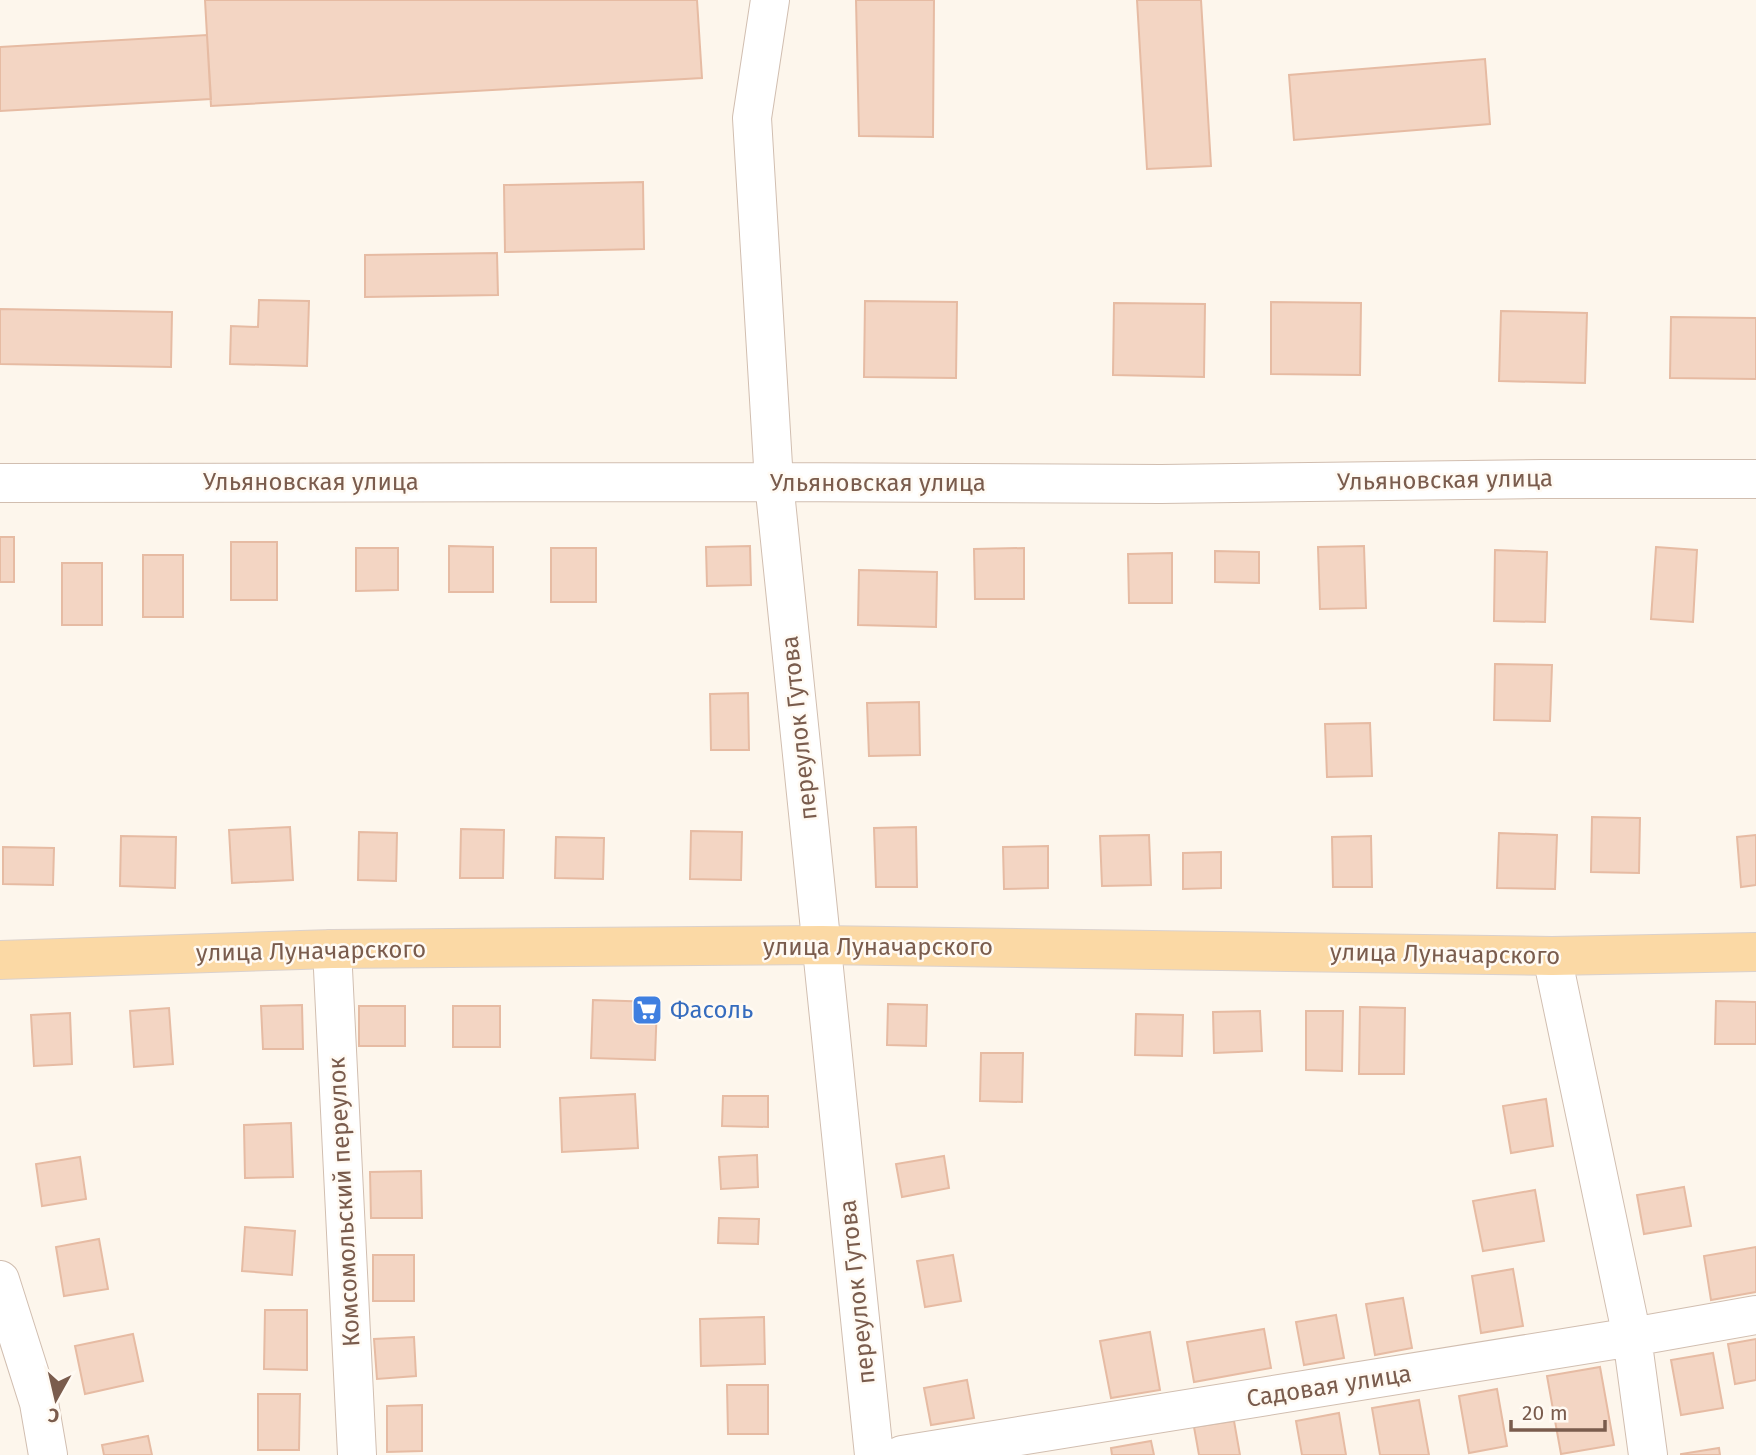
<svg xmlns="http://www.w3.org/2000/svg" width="1756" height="1455" font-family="'Fira Sans',sans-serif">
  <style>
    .building { fill: #f3d5c3; stroke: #e6bba3; stroke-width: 2 }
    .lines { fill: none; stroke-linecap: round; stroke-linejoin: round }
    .minor-casing { stroke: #d1beb0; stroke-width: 40 }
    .major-casing { stroke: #dad1cd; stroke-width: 40 }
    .minor { stroke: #fff; stroke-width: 38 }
    .major { stroke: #fbd9a5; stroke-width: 38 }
    .labels { text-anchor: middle; stroke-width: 5; stroke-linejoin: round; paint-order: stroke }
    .street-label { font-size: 24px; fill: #7a5c4d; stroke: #fffaf3 }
    .shop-label { font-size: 24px; fill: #366cbe; stroke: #fffaf3; text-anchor: start }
  </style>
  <rect width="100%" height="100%" fill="#fdf6ec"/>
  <path class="building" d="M205,0H697L702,78L211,106Z
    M856,0H934L933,137L859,136Z
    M1137,0H1201L1211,166L1147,169Z
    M207,35L211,99L0,111V47Z
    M1485,59L1490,124L1294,140L1289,75Z
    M643,182L644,249L505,252L504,185Z
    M497,253L498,295L365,297V255Z
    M259,300L309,301L307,366L230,364L231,326L258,327Z
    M865,301L957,302L956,378L864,377Z
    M1271,302L1361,303L1360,375L1271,374Z
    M1114,303L1205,304L1204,377L1113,375Z
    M0,309L172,312L171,367L0,364Z
    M1501,311L1587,313L1585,383L1499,381Z
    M1671,317L1756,318V379L1670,378Z
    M0,537H14V582H0Z
    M231,542H277V600H231Z
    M449,546L493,547V592H449Z
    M750,546L751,585L707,586L706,547Z
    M1364,546L1366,608L1320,609L1318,547Z
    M1656,547L1697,550L1693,622L1651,619Z
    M356,548H398V590L356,591Z
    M551,548H596V602H551Z
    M1024,548V599H975L974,549Z
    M1495,550L1547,552L1545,622L1494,621Z
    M1215,551L1259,552V583L1215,582Z
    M1172,553V603H1129L1128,554Z
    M143,555H183V617H143Z
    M62,563H102V625H62Z
    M859,570L937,572L936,627L858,625Z
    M1495,664L1552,665L1550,721L1494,720Z
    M748,693L749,750H711L710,694Z
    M919,702L920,755L869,756L867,703Z
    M1370,723L1372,776L1327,777L1325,724Z
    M1592,817L1640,818L1639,873L1591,872Z
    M290,827L293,880L232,883L229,830Z
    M916,827L917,887H876L874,828Z
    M461,829L504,830L503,878H460Z
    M691,831L742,832L741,880L690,879Z
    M359,832L397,833L396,881L358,880Z
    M1499,833L1557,835L1555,889L1497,888Z
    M1149,835L1151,885L1102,886L1100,836Z
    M1756,835V885L1741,887L1737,837Z
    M121,836L176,837L175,888L120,886Z
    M1371,836L1372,887H1333L1332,837Z
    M556,837L604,838L603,879L555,878Z
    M1048,846V888L1004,889L1003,847Z
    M3,847L54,848L53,885L3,884Z
    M1221,852V888L1183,889V853Z
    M593,1000L657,1002L655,1060L591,1058Z
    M1716,1001L1756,1002V1044H1715Z
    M888,1004L927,1005L926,1046L887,1045Z
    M302,1005L303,1049H263L261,1006Z
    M359,1006H405V1046H359Z
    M453,1006H500V1047H453Z
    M1360,1007L1405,1008L1404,1074H1359Z
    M169,1008L173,1064L134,1067L130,1011Z
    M1260,1011L1262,1051L1214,1053L1213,1012Z
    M1306,1011H1343L1342,1071L1306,1070Z
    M70,1013L72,1064L34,1066L31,1015Z
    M1136,1014L1183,1015L1182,1056L1135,1055Z
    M981,1053H1023L1022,1102L980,1101Z
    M635,1094L638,1148L562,1152L560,1098Z
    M723,1096H768V1127L722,1126Z
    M1546,1099L1553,1146L1511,1153L1503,1106Z
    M291,1123L293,1177L245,1178L244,1125Z
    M757,1155L758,1187L721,1189L719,1157Z
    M944,1156L949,1188L902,1197L896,1164Z
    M80,1157L86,1199L42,1206L36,1164Z
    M421,1171L422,1218H371L370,1172Z
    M1684,1187L1691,1226L1644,1234L1637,1195Z
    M1535,1190L1544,1241L1483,1251L1473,1201Z
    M719,1218L759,1219L758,1244L718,1243Z
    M245,1227L295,1231L292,1275L242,1271Z
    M99,1239L108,1289L64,1296L56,1247Z
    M1756,1247V1292L1711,1300L1704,1256Z
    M373,1255H414V1301H373Z
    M953,1255L961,1301L925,1307L917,1261Z
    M1513,1269L1523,1326L1481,1333L1472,1276Z
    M1403,1298L1412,1348L1375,1355L1366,1304Z
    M265,1310H307V1370L264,1369Z
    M1336,1315L1344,1358L1304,1365L1296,1322Z
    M764,1317L765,1364L701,1366L700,1319Z
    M1264,1329L1271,1368L1194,1382L1187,1342Z
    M1150,1332L1160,1390L1111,1398L1100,1341Z
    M133,1334L143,1381L85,1394L75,1346Z
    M414,1337L416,1376L377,1379L374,1339Z
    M1756,1339V1380L1735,1384L1728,1344Z
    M1713,1353L1723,1408L1681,1415L1671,1360Z
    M1600,1367L1614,1445L1561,1454L1547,1376Z
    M967,1380L974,1418L931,1425L924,1388Z
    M727,1385H768V1434H728Z
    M1497,1389L1507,1446L1469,1453L1459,1396Z
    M258,1394H300L299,1450H258Z
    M1419,1400L1429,1455H1380L1372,1408Z
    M422,1405V1451L387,1452V1406Z
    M1339,1413L1346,1455H1302L1296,1421Z
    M1234,1421L1240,1455H1199L1194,1427Z
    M148,1436L152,1455H104L102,1445Z
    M1151,1441L1154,1455H1112L1111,1448Z
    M1719,1448L1720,1455H1681V1454Z"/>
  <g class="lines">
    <g class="minor-casing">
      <path id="minor" d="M770,0L752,118L774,482L874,1455
        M0,483L774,482L1161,484L1543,479H1756
        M332,949L357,1455
        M1552,956L1632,1337L1648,1455
        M0,1280L39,1403L48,1455
        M902,1455L1632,1337L1756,1315"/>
    </g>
    <g class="major-casing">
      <path id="major" d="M0,960L332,949L821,945L1552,956L1756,952"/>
    </g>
    <use href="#minor" class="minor"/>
    <use href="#major" class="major"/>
  </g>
  <defs>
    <g id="supermarket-square" transform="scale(1.575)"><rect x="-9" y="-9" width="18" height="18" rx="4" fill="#3f7fe0" stroke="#fffaf3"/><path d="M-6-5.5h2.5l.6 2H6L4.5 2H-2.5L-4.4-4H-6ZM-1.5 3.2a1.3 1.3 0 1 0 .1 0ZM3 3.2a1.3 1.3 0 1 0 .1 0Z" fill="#fff"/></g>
  </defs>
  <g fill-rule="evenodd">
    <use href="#supermarket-square" x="647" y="1010"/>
  </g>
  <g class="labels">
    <g class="street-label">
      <text transform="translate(1445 480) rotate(-1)" y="8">Ульяновская улица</text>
      <text x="311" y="490">Ульяновская улица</text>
      <text x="878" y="491">Ульяновская улица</text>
      <text transform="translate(799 728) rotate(-96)" y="8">переулок Гутова</text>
      <text x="878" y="955">улица Луначарского</text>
      <text transform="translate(311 951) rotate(-1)" y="8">улица Луначарского</text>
      <text transform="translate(1445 954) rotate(1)" y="8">улица Луначарского</text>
      <text transform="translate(344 1202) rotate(-93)" y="8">Комсомольский переулок</text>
      <text transform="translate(857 1292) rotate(-96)" y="8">переулок Гутова</text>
      <text transform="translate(1329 1386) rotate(-9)" y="8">Садовая улица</text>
    </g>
    <g class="shop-label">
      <text x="670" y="1018">Фасоль</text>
    </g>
  </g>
  <g transform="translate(56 1399) rotate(188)" stroke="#fffaf3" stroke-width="5" paint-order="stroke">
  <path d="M0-5L12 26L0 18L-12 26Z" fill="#7a5c4d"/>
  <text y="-10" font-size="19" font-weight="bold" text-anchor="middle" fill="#7a5c4d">С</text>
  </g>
  <path d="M1511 1420v10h94v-10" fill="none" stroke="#7a5c4d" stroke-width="3.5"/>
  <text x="1522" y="1420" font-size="21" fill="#7a5c4d" stroke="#fffaf3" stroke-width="5" paint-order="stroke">20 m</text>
</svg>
